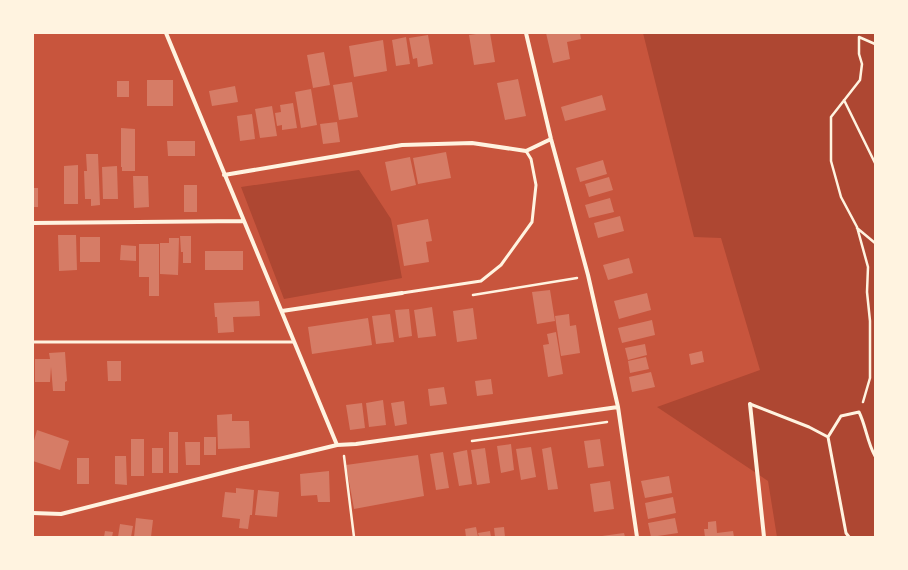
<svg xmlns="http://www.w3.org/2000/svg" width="908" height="570" font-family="Helvetica,sans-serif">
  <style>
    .green { fill: #ae4732 }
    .building { fill: #d67c66 }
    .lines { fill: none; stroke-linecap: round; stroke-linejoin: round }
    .path { stroke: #fff3e0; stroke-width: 2.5 }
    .service { stroke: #fff3e0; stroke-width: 3 }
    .minor { stroke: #fff3e0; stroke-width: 4 }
  </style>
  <rect width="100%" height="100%" fill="#c8553d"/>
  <path class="green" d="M643,33H875V537H777L768,481L657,407L760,370L721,238L694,237Z
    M359,170L391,219L402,278L284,299L241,187Z"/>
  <path class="building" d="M483,33H490L495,62L474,65L469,35Z
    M546,33H580L581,39L567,42L570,59L553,63Z
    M428,35L433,64L418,67L417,58L413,59L409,38Z
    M406,37L410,64L396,66L392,40Z
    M383,40L387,71L354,77L349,46Z
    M324,52L330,85L313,88L307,55Z
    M518,79L526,116L505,120L497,83Z
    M147,80H173V106H147Z
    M117,81H129V97H117Z
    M352,82L358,117L339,120L333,85Z
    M235,86L238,102L212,106L209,91Z
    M311,89L317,125L301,128L295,92Z
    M602,95L606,110L565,121L561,107Z
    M293,103L297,128L282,130V125L277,126L275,113L281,112L280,105Z
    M272,106L277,136L260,138L255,109Z
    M252,114L255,139L240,141L237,116Z
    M337,122L340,142L323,144L320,124Z
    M121,128L135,129V171H122V167H121Z
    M167,141H195V156H168Z
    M446,152L451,178L418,184L413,158Z
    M86,154H98L100,205L91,206V199H85L84,171H87Z
    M410,157L416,185L391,191L385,162Z
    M603,160L607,174L580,182L576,168Z
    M78,165V204H64V166Z
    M117,166L118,199H103L102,167Z
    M133,176H148L149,207L134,208Z
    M609,177L613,190L589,197L585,184Z
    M184,185H197V212H184Z
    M33,188H38V207H33Z
    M610,198L614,212L589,218L585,205Z
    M620,216L624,231L598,238L594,223Z
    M428,219L432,241L426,242L429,262L404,266L397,225Z
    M58,235H76L77,270L59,271Z
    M180,236H191V263H183V252H181Z
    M80,237H100V262H80Z
    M169,238H179L178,275L160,274V243H169Z
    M139,244H159V296H149V277H139Z
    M121,245L136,246V261L120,260Z
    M205,251H243V270H205Z
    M629,258L633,273L608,280L603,265Z
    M550,290L555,321L537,324L532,292Z
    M647,293L651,310L619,319L614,301Z
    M259,301L260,316L233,317L234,332L218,333L217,317H215L214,303Z
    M432,307L436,336L418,338L414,310Z
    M473,308L477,339L457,342L453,311Z
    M409,309L412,336L399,338L395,310Z
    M390,314L394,342L376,344L372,316Z
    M569,314L570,326L576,325L580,353L561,356L555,316Z
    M368,318L372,345L312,354L308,327Z
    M652,320L655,335L622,343L618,328Z
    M556,332L563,374L548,377L543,345L549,344L547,334Z
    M645,344L647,355L628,360L625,348Z
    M702,351L704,362L691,365L689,354Z
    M65,352L67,381L65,382V391H53L51,367L50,382H35V359H50L49,353Z
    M646,357L649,369L630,373L628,361Z
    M107,361H121V381H108Z
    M651,372L655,387L632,392L629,377Z
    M491,379L493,394L477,396L475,381Z
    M444,387L447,404L430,406L428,389Z
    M383,400L386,425L369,427L366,403Z
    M404,401L407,424L395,426L391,403Z
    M362,403L365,428L350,430L346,405Z
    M232,414V421H249L250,448L218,449L217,415Z
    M37,430L69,441L60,470L33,461V444Z
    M169,432H178V473H169Z
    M204,437H216V455H204Z
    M131,439H144V476H131Z
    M600,439L604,466L588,468L584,441Z
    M185,442H200V465H186Z
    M511,444L514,470L501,473L497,446Z
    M531,447L536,477L521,480L516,449Z
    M551,447L558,489L548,490L542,449Z
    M152,448H163V473H152Z
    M485,448L490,483L477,485L471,450Z
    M467,450L472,484L459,486L453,453Z
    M443,452L449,488L436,490L430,454Z
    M418,455L424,496L354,509L346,465Z
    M115,456H126L127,485L115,484Z
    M77,458H89V484H77Z
    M329,471L330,502H318L317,495L301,496L300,474Z
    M669,476L672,493L645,498L641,481Z
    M610,481L614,509L594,512L590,484Z
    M236,488L254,490L252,515H250L248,529L239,528L240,519L222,517L225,492L236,493Z
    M258,490L279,492L277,517L255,515Z
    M673,497L676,513L648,519L645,503Z
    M136,518L153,520L151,537H134Z
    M675,518L678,533L651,537L648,523Z
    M716,521L717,533L733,531L734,537H705L704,529H708V522Z
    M120,524L133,526L131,537H118Z
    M476,527L478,537H466L465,529Z
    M504,527L505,537H495L494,528Z
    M105,531L113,532L112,537H104Z
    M490,531L491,537H479L478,533Z
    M624,533L625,537H602V536Z"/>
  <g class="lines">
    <path class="path" d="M844,100L875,163
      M857,228L875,243
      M473,295L577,278
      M863,402L870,378V321L867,292L868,267L857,227L841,197L831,161V117L860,80L862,64L859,54V37L875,44
      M472,441L607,422
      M344,456L354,537"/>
    <path class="service" d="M402,293L481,281L501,265L532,222L536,185L531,159L526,151
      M33,342H294
      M750,404L809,427L828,437
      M849,537L846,533L828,437L841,416L859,412C866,426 867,442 875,456"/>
    <path class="minor" d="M166,33L337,445
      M526,33L551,139L588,275L618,407L637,537
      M224,175L402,145L472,143L526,151L551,139
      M33,223L244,221
      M282,311L402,293
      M750,404L764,537
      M33,513L61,514L242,468L337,445L356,444L618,407"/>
  </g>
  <rect width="908" height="570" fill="none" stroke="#fff3e0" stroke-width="68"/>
</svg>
